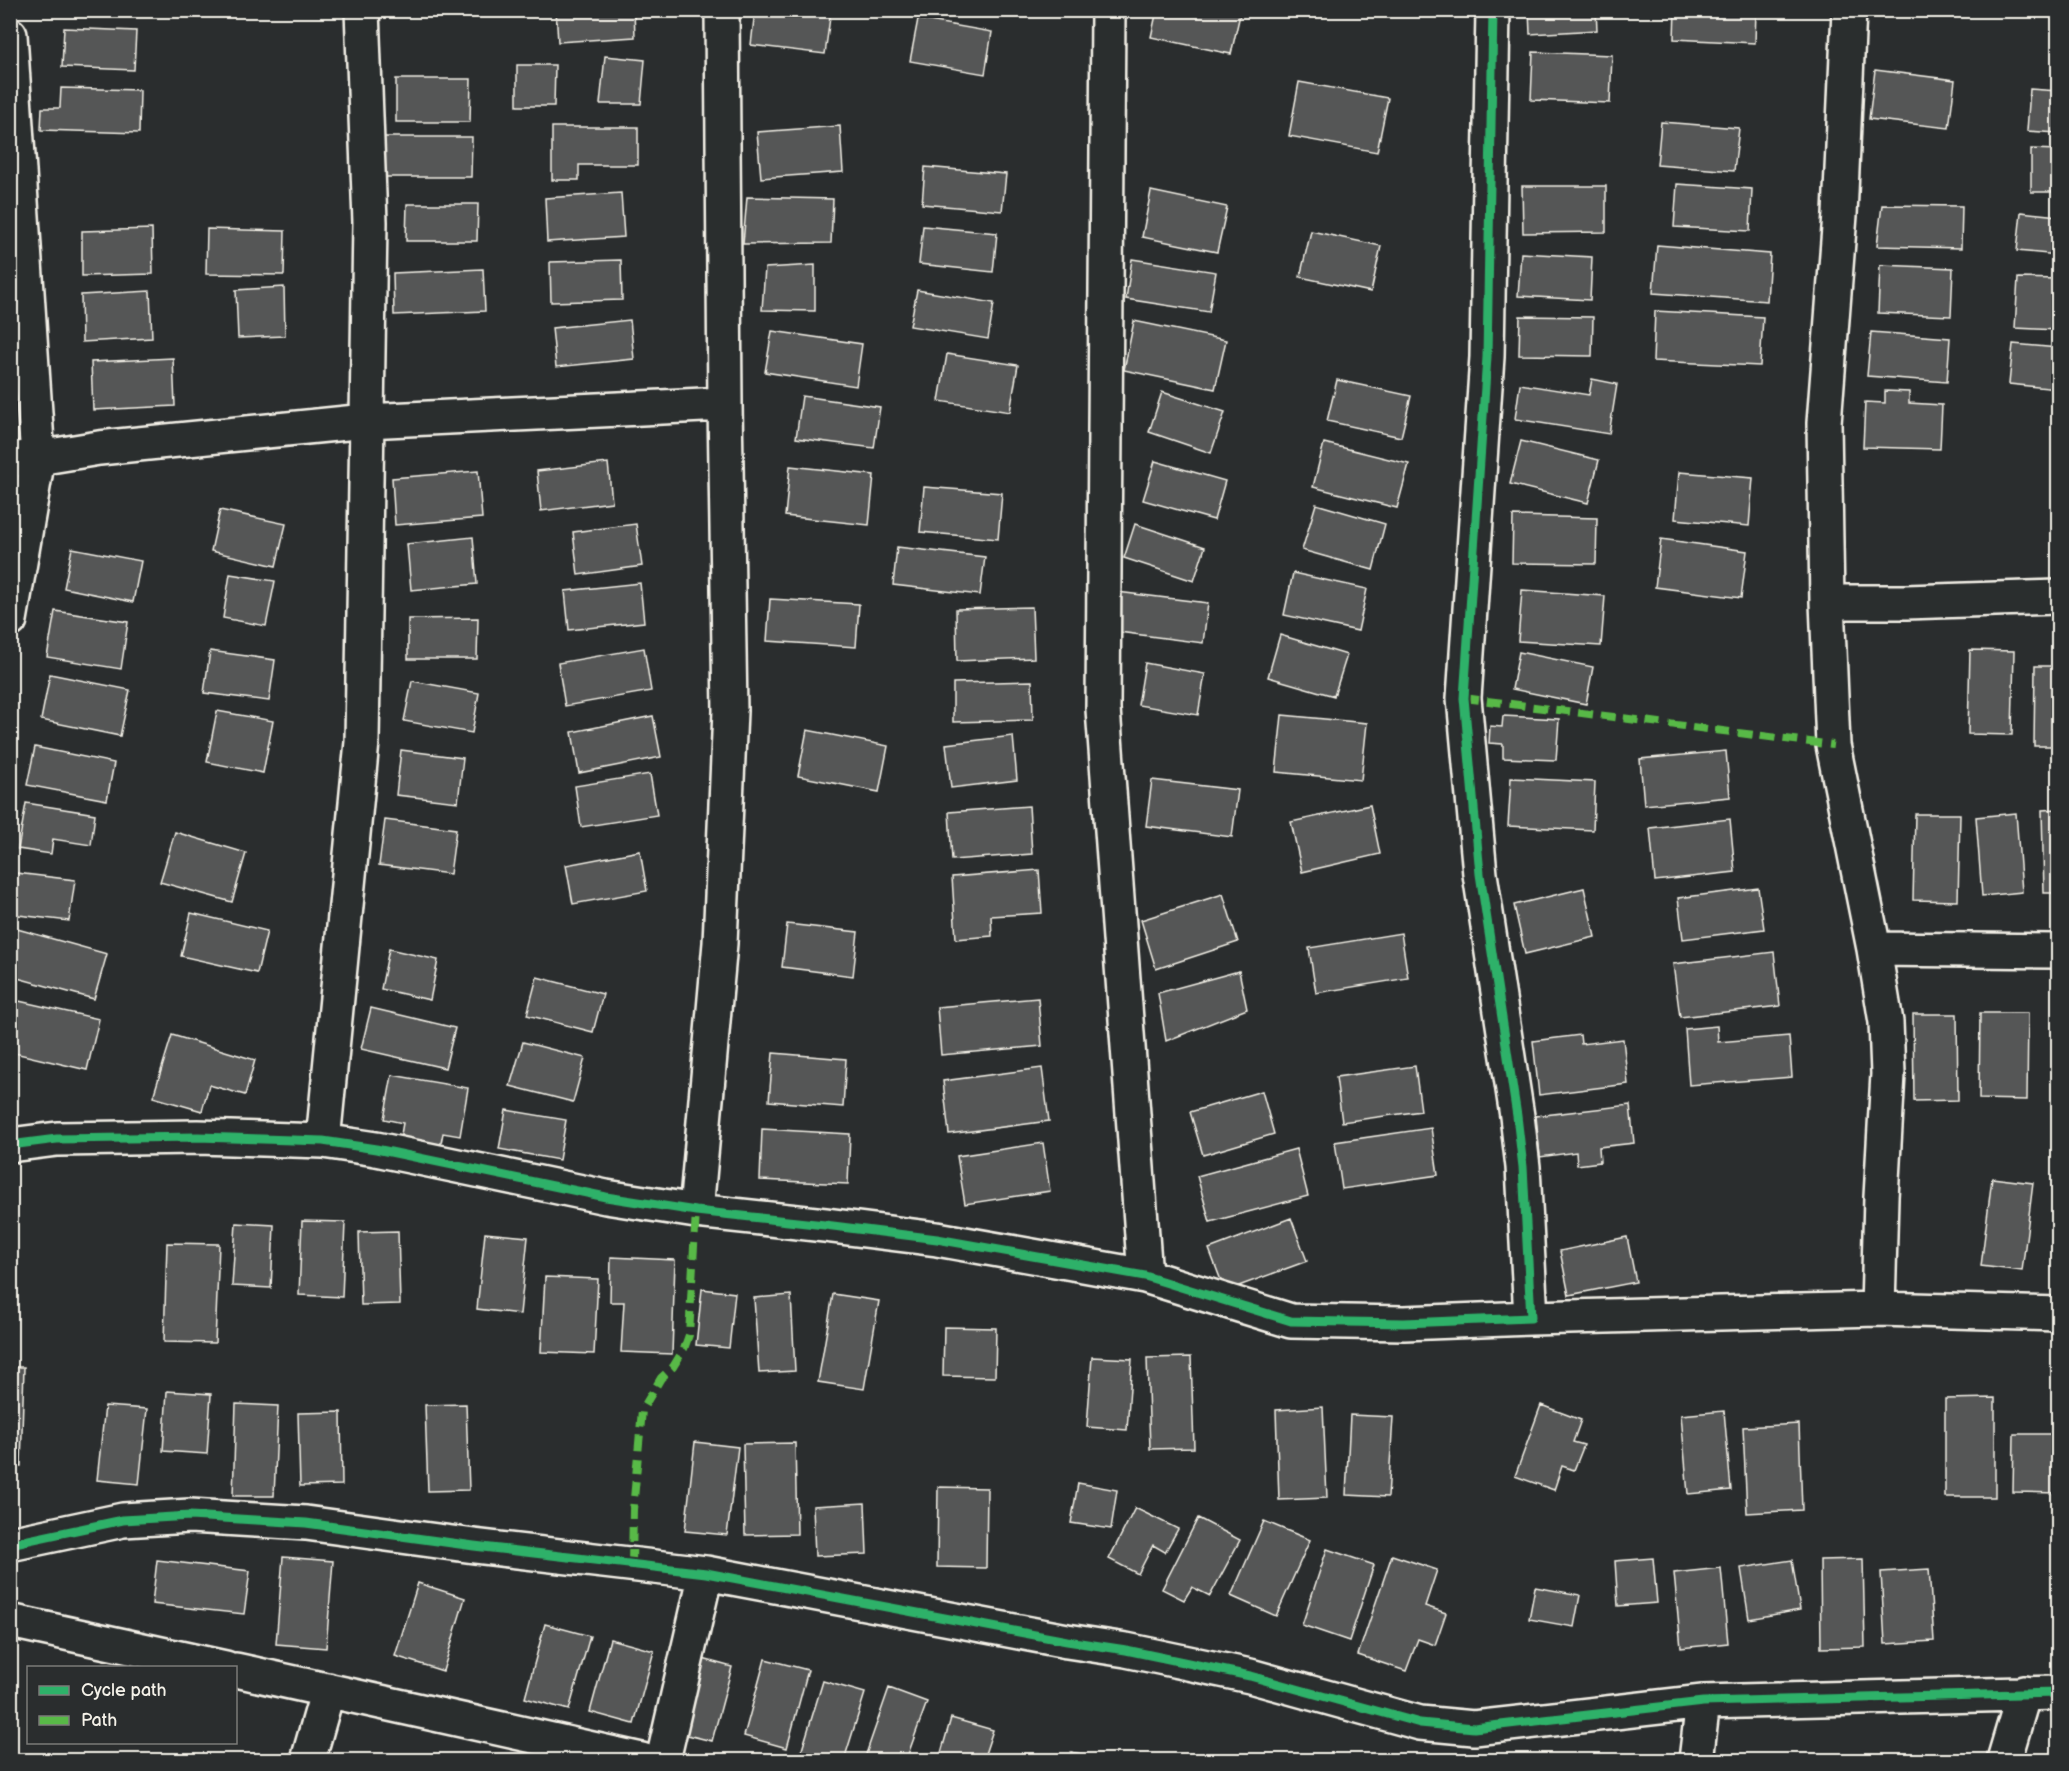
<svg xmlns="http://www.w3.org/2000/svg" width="2069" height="1771" font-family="'Balsamiq Sans',sans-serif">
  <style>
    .building { fill: #555756; stroke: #f4f1e8; stroke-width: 1.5 }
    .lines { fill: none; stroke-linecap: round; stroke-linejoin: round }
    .minor-casing { stroke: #f4f1e8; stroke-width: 38 }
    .minor { stroke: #2a2d2e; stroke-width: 33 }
    .quiet { stroke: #58b947; stroke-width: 8; stroke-dasharray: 15 8; stroke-linecap: butt }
    .cycleway-casing { stroke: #2a2d2e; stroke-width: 13 }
    .cycleway { stroke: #2db169; stroke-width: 9 }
  </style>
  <rect width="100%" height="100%" fill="#2a2d2e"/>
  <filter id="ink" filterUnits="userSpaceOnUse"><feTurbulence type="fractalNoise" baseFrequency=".0167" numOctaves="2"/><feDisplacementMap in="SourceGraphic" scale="12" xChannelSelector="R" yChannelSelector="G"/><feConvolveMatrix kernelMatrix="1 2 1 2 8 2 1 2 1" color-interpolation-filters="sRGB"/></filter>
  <g filter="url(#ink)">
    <path class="building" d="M556,10H634L635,37L558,42Z
      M755,10H831L825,54L751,45Z
      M1157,10H1241L1231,54L1151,37Z
      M1529,10H1596L1597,30L1530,34Z
      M1675,10H1756L1755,43L1674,39Z
      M918,19L992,32L985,74L910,61Z
      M64,28L136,31L134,70L62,67Z
      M1533,52L1612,55L1610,103L1531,100Z
      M605,56L645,60L641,104H600Z
      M517,65H555L554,106H517Z
      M1875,70L1955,80L1949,128L1869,119Z
      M396,79H471L470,122H396Z
      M1299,82L1388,98L1377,152L1289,136Z
      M61,88L140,90L139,133L41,130L42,108H60Z
      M2030,89L2058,91V133L2027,131Z
      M1661,122L1739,128L1734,171L1657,165Z
      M840,126L843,172L761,178L757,132Z
      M552,127H638V165H579V180H552Z
      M382,137H472L471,177H381Z
      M2031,149L2058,150V192H2031Z
      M925,167L1006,174L1002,211L922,204Z
      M1677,184L1752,189L1750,231L1674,227Z
      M1522,186H1606V232L1523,233Z
      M1151,191L1227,207L1217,252L1142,237Z
      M621,193L624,237L547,242L545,198Z
      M747,197L833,199L831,243L743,244Z
      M407,204H478L477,241H406Z
      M1882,205L1962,206L1961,248L1877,246Z
      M2021,212L2058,216V255L2017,251Z
      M923,226L997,233L993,272L919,264Z
      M152,229L153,274L82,276V231Z
      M207,229L285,231L284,275L206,274Z
      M1311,231L1381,246L1371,292L1300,277Z
      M1657,245L1770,254L1767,301L1653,293Z
      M1521,253L1592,257L1590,300L1518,296Z
      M1132,259L1216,272L1209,312L1126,299Z
      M621,260L622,300L551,302L550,262Z
      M815,265V311L762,310L765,268Z
      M1880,265L1953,268L1951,316L1878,313Z
      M483,269L485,311L394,315L393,273Z
      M2018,278L2058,279V330L2015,328Z
      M284,287L285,336L238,338L236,290Z
      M917,290L994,303L988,339L910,326Z
      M150,291L152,338L82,342L81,295Z
      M1655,311L1763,317L1760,366L1653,361Z
      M1520,316L1593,317L1592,356L1519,355Z
      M630,320L634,359L556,367L552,328Z
      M1134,321L1226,340L1215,389L1124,370Z
      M772,331L862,344L856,386L765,372Z
      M1871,332L1950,338L1947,382L1867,376Z
      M2013,344L2058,348V389L2009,384Z
      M947,354L1018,365L1010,412L939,401Z
      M173,358L175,406L93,410L91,362Z
      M1592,379L1617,384L1609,434L1515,419L1520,384L1589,395Z
      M1337,380L1411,396L1401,437L1327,421Z
      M1885,391L1909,392V403L1942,405L1940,449L1863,447L1865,402L1885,403Z
      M1162,392L1225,412L1211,453L1149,432Z
      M802,396L880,407L874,448L796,438Z
      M1521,441L1599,460L1588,503L1510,484Z
      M1324,443L1409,464L1397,508L1313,487Z
      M1155,461L1225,481L1214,520L1143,500Z
      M608,463L612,502L541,511L537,471Z
      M790,466L874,475L869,525L785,516Z
      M478,471L482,518L395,525L392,478Z
      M1679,472L1753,478L1749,526L1675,519Z
      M924,487L1002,493L998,539L920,532Z
      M1316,504L1385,524L1373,570L1302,550Z
      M220,510L286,524L276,566L211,551Z
      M1513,516L1597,518L1596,564L1512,563Z
      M636,524L642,566L578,575L573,532Z
      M1135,524L1205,547L1194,581L1124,558Z
      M473,537L477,584L411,590L407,544Z
      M1661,539L1747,551L1741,598L1655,587Z
      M897,547L985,557L980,595L893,585Z
      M72,548L141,561L133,602L64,588Z
      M1293,573L1367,589L1358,631L1284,615Z
      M230,574L275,581L266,626L223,618Z
      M640,583L644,622L569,630L565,591Z
      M1522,590L1605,596L1601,646L1518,641Z
      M1117,592L1208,603L1203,643L1111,631Z
      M770,599L859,604L856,647L767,641Z
      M1032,607L1034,658L957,661L956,609Z
      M55,611L128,622L121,669L47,657Z
      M478,618L477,659H408V619Z
      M1280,635L1347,655L1334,696L1268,677Z
      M644,648L651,691L565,706L558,663Z
      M1970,650L2014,651L2012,735L1968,734Z
      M210,651L275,660L269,701L204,693Z
      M1519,652L1593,667L1586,704L1512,689Z
      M1145,663L1205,674L1198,715L1138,705Z
      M2035,666H2058V746H2034Z
      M50,674L130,690L120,736L41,720Z
      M412,681L479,693L472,733L404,721Z
      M1032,681L1033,720L953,722V683Z
      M217,711L273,721L263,773L207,762Z
      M1282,715L1367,723L1361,780L1276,772Z
      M653,716L661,757L579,773L572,732Z
      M1503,716L1559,719L1556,760L1503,758V744L1489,743L1490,726L1502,727Z
      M807,730L888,746L879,792L798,776Z
      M1013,736L1017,780L951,788L946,744Z
      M35,747L114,763L107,800L27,785Z
      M401,750L463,758L458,802L396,795Z
      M1726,751L1730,797L1644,805L1640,759Z
      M650,774L657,815L581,827L575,786Z
      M1511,778L1595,782L1593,830L1508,826Z
      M1152,780L1238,790L1232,837L1146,826Z
      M26,803L95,814L91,845L53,839L51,854L18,849Z
      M1370,805L1380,854L1302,872L1291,822Z
      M1029,806L1032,854L952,860L949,812Z
      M2058,809V893H2044L2042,810Z
      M2016,813L2022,892L1982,896L1976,817Z
      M1915,814H1960L1958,901L1913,900Z
      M1730,819L1735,872L1655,881L1650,828Z
      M385,820L456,829L450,874L379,865Z
      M175,832L246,853L232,902L160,882Z
      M640,851L647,891L573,904L566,865Z
      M1039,870L1042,913L991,916L992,936L956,939L952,877Z
      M16,873L75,880L69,921L10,914Z
      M1584,888L1595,937L1525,954L1514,905Z
      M1758,888L1764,929L1683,939L1678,898Z
      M1223,894L1238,942L1156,969L1141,920Z
      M191,913L267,931L257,973L181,956Z
      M787,924L858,932L853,976L782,967Z
      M10,927L107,954L94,999L10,976Z
      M1401,933L1408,978L1316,993L1309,948Z
      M389,949L438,960L430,1000L381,989Z
      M1774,952L1780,1006L1680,1017L1673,964Z
      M1239,971L1247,1009L1166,1041L1158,993Z
      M537,977L603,994L593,1032L527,1015Z
      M1038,998L1042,1046L941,1055L937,1007Z
      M10,999L99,1019L87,1070L10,1052Z
      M371,1008L455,1028L445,1068L361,1049Z
      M1980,1013H2028L2027,1100L1979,1099Z
      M1913,1014H1957L1958,1100L1914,1101Z
      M1717,1026L1718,1042L1789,1036L1792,1077L1689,1085L1685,1029Z
      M172,1035L255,1060L245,1095L209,1085L202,1111L153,1097Z
      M1580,1035L1581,1044L1623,1039L1628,1084L1539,1095L1533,1041Z
      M523,1042L585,1058L573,1102L510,1086Z
      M773,1053L846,1059L843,1107L769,1101Z
      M1415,1066L1421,1111L1342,1122L1336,1077Z
      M1042,1068L1049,1121L949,1134L943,1081Z
      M392,1075L468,1088L460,1136L443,1133L439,1153L399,1146L403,1123L384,1119Z
      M1262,1091L1274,1134L1203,1155L1190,1112Z
      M1630,1105L1634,1143L1599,1147L1600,1162L1577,1165L1576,1152L1540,1157L1536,1116Z
      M506,1110L566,1120L559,1160L499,1149Z
      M1431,1128L1438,1175L1342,1189L1335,1142Z
      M762,1129L850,1134L848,1184L760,1180Z
      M1043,1143L1050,1191L965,1204L957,1156Z
      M1296,1149L1308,1196L1210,1222L1197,1176Z
      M1992,1178L2033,1183L2022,1271L1981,1266Z
      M2052,1185H2058V1263Z
      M1291,1218L1307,1261L1225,1291L1209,1249Z
      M302,1221L345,1222L342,1297L299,1295Z
      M236,1223L274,1225L271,1288L232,1286Z
      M398,1231L400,1304L361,1305L359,1232Z
      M485,1233L528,1237L520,1314L477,1309Z
      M1627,1237L1636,1282L1569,1295L1560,1251Z
      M167,1243L219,1244L215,1343L164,1342Z
      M611,1257L675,1260L672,1354L621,1352L624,1302H610Z
      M545,1277L598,1279L594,1354L541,1352Z
      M702,1289L735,1293L729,1348L696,1345Z
      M833,1294L879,1301L864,1389L818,1382Z
      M791,1295L795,1371L759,1373L754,1298Z
      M944,1327L996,1328L995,1377L943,1376Z
      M1092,1357L1132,1359L1127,1430L1087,1427Z
      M1191,1357L1194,1448L1150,1449L1147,1358Z
      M10,1367H24L21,1466H10Z
      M167,1391L211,1394L207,1454L163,1451Z
      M1995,1398V1497H1945V1399Z
      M236,1404L278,1406L274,1496H233Z
      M466,1404L469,1490L428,1491L425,1405Z
      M1541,1405L1581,1420L1573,1442L1584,1445L1574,1470L1562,1466L1554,1490L1515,1476Z
      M105,1406L147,1409L139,1484L97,1480Z
      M1323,1407L1327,1498L1279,1500L1276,1410Z
      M1724,1411L1731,1490L1688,1494L1681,1415Z
      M341,1412L342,1485L300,1486L298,1413Z
      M1350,1415L1393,1417L1388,1497L1346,1495Z
      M1799,1424L1802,1510L1747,1513L1743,1427Z
      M2014,1434H2058V1493L2013,1492Z
      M695,1442L738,1447L727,1535L685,1531Z
      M795,1443L797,1534L745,1535L743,1444Z
      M1078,1483L1117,1490L1111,1529L1071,1523Z
      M938,1487L987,1488L986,1568L937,1567Z
      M865,1503L867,1554L815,1556L813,1506Z
      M1135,1508L1178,1529L1165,1552L1153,1545L1138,1574L1109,1559Z
      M1198,1518L1240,1540L1210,1596L1192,1587L1184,1600L1162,1589Z
      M1264,1521L1310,1540L1276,1616L1231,1596Z
      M1327,1549L1374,1565L1349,1641L1302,1625Z
      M1392,1555L1437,1570L1425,1606L1446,1613L1435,1645L1418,1639L1406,1671L1358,1655Z
      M283,1557L333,1561L326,1648L276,1644Z
      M1653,1558L1657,1603L1618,1606L1615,1561Z
      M1863,1559L1865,1647L1821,1648L1820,1560Z
      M157,1560L250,1571L244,1614L152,1604Z
      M1792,1560L1800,1610L1749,1619L1741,1568Z
      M1721,1568L1728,1643L1681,1648L1674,1573Z
      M1929,1569L1934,1641L1885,1644L1881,1572Z
      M418,1583L465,1598L443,1671L395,1656Z
      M1535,1587L1580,1595L1574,1627L1529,1619Z
      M545,1624L590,1636L569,1710L525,1698Z
      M610,1639L654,1651L634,1724L590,1712Z
      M699,1658L732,1667L712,1741L679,1733Z
      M765,1659L808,1670L787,1748L744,1736Z
      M823,1681L865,1693L844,1760H827L801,1753Z
      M889,1688L927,1702L906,1760H864Z
      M951,1718L993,1730L983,1760H939Z
      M1071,1752L1113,1760H1069Z"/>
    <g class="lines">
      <g class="minor-casing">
        <path id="minor" d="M1108,10L1103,709L1145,1276
          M10,35L38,458L10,620
          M10,459L38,458L99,448L366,421L725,404
          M2058,597L1906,602H1827L1833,745L1874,949L2058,951
          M1827,602L1824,423L1840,215L1849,10
          M1874,949L1886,1022L1888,1074L1881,1197L1878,1309
          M323,1141L362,742L370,222L362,10
          M10,1145L57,1139L198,1137L323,1141L376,1149L606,1197L696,1211L825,1225L937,1239L1145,1276L1291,1321L1404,1323L1531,1318L1523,1167L1517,1116L1480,874L1464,698L1487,357L1493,10
          M696,1211L720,943L730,711L725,404L722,10
          M1531,1318L1878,1309L2058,1314
          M10,1544L123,1520L190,1516L306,1523L474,1546L706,1573L1067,1641L1126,1650L1250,1676L1420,1723L1474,1728L1703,1702L2058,1693
          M10,1621L226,1668
          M236,1670L642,1760
          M308,1760L328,1690
          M663,1760L706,1573
          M1696,1760L1703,1702
          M2004,1760L2024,1693"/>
      </g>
      <use href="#minor" class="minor"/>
      <path class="quiet" d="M1464,698L1833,745
        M632,1565L633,1510L642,1410L661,1378L673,1367L684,1349L689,1335L696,1211"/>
      <g class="cycleway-casing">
        <path id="cycleway" d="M10,1145L57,1139L198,1137L323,1141L376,1149L606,1197L696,1211L825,1225L937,1239L1145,1276L1291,1321L1404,1323L1531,1318L1523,1167L1517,1116L1480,874L1464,698L1487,357L1493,10
          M10,1544L123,1520L190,1516L306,1523L474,1546L706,1573L1067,1641L1126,1650L1250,1676L1420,1723L1474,1728L1703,1702L2058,1693"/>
      </g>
      <use href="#cycleway" class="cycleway"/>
    </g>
  </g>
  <rect width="2069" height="1771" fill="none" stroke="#2a2d2e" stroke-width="36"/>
  <rect x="18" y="18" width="2033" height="1735" fill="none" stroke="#f4f1e8" stroke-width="2" filter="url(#ink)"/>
  <rect x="27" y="1666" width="210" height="78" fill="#2a2d2e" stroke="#7b7b78" stroke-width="1.5"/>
  <rect x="39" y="1686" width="30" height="9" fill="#2db169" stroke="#7b7b78" stroke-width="1.5"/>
  <text x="81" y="1696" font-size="18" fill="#f4f1e8">Cycle path</text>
  <rect x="39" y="1716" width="30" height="9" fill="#58b947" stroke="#7b7b78" stroke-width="1.5"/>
  <text x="81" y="1726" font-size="18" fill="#f4f1e8">Path</text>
</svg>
